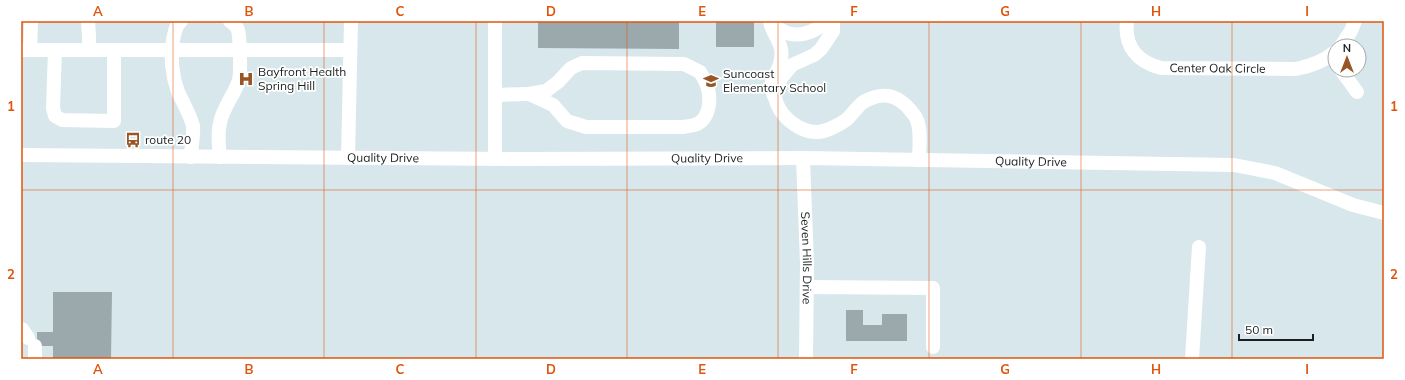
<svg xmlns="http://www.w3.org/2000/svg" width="1405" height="380" font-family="Mulish,sans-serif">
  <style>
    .building { fill: #9ba9ad }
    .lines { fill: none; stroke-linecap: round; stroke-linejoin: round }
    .minor { stroke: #fff; stroke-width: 14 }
    .grid { fill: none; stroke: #de560d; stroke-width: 1; stroke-opacity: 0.55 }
    .labels { text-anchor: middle; stroke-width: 3.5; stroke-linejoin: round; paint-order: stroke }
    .street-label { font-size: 12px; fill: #1a2021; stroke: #fff }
    .poi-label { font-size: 12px; fill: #1a2021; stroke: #fff; text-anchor: start }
    .neatline { fill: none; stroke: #de560d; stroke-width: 1.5 }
    .grid-label { font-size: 13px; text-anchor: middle; font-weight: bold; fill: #de560d }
  </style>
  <rect width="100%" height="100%" fill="#d8e7eb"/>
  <path class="building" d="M538,21H679V49L538,48Z
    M716,21H754V47H716Z
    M53,292H112L111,359H53V346H37V332H53Z
    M846,310H863V325H882V314H907V341H846Z"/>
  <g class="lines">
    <g class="minor">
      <path d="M88,21L89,36V50"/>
      <path d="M181,21C175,26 175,32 173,40C170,58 172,75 178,92C183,103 190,114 193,126C194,135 191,147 191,157"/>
      <path d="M770,21C771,31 779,38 781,49C782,53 781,60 780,64C778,72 769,81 772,90C773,94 776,100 777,104C783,119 802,133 818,132C827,131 839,125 846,120C852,115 859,104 865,101C884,91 898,95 911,111C912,113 915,115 916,118C922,130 919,148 919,160"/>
      <path d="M771,21C774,24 777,28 781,30C797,40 815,32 827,21"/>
      <path id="s1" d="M1127,21C1124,46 1137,62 1161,68L1296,69C1311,66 1323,62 1335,52"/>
      <path d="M1341,46L1351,31L1355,21"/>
      <path d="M21,50H350"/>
      <path d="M30,50L31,21"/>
      <path d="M55,50L53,108L55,116L62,120L114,121V50"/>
      <path d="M582,63L684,64L700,72C703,77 707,83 708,89C711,100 709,117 699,123C694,126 689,126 683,127H586L567,121L553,105L529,94L546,91L558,82L571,68Z"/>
      <path d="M1341,70L1357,92"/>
      <path d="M778,84L782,77L792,65L814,55L821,49L833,31V21"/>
      <path d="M495,95L529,94"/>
      <path id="s2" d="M21,155L516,159L803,158L1234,165L1275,173L1353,205L1384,213"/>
      <path d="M220,157C219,146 217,134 220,123C223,107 235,94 239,80C241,72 240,38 238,30C237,26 234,24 230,21"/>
      <path d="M348,158L351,21"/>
      <path id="s3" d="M803,158L807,264L806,359"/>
      <path d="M495,159V21"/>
      <path d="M807,287L933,288V347"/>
      <path d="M22,329L28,338"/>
      <path d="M35,346V359"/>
      <path d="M1192,359L1199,247"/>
    </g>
  </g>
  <path class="grid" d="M173,21V359M324,21V359M476,21V359M627,21V359M778,21V359M929,21V359M1081,21V359M1232,21V359M21,190H1384"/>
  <defs>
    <g id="hospital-bare" transform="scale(1.2)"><path d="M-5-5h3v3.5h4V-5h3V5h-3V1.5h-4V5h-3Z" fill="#985525" stroke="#fff" stroke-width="2.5" paint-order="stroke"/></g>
    <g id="school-bare" transform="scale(1.2)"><path d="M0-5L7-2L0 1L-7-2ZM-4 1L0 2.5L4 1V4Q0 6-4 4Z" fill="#985525" stroke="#fff" stroke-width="2.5" paint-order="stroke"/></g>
    <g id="bus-bare" transform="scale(1.2)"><path d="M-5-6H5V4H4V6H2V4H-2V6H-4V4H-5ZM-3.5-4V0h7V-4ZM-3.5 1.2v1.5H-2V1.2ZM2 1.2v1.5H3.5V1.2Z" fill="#985525" stroke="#fff" stroke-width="2.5" paint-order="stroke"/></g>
  </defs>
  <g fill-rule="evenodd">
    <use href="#hospital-bare" x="246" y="79"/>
    <use href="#school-bare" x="711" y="81"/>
    <use href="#bus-bare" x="133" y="140"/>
  </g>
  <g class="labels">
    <g class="street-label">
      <text dy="4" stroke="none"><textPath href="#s1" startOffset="121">Center Oak Circle</textPath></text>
      <text dy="4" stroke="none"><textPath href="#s2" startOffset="362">Quality Drive</textPath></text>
      <text dy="4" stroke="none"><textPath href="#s2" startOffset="686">Quality Drive</textPath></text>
      <text dy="4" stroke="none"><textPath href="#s2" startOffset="1010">Quality Drive</textPath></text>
      <text dy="4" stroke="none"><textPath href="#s3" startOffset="100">Seven Hills Drive</textPath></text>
    </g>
    <g class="poi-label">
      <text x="258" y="76">Bayfront Health<tspan x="258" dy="14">Spring Hill</tspan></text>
      <text x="723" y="78">Suncoast<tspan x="723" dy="14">Elementary School</tspan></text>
      <text x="145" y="144">route 20</text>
    </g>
  </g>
  <rect width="1405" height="380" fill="none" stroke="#ffffff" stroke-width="44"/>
  <g transform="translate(1347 58)"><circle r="19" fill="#ffffff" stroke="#a3a6a6"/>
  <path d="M0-3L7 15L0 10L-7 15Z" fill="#985525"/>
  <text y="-6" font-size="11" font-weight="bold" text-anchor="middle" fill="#1a2021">N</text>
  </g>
  <path d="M1239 334v6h74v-6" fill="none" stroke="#1a2021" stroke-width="2"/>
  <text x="1245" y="334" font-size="12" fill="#1a2021" stroke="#ffffff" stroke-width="3" paint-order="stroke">50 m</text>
  <rect x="22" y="22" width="1361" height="336" class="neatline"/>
  <g class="grid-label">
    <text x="98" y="16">A</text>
    <text x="249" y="16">B</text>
    <text x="400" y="16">C</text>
    <text x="551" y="16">D</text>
    <text x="702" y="16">E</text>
    <text x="854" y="16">F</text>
    <text x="1005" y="16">G</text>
    <text x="1156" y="16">H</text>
    <text x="1307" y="16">I</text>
    <text x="11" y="111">1</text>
    <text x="1394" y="111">1</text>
    <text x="11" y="279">2</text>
    <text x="1394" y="279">2</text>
    <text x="98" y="374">A</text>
    <text x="249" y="374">B</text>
    <text x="400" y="374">C</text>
    <text x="551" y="374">D</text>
    <text x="702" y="374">E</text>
    <text x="854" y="374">F</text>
    <text x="1005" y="374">G</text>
    <text x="1156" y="374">H</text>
    <text x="1307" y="374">I</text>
  </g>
</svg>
